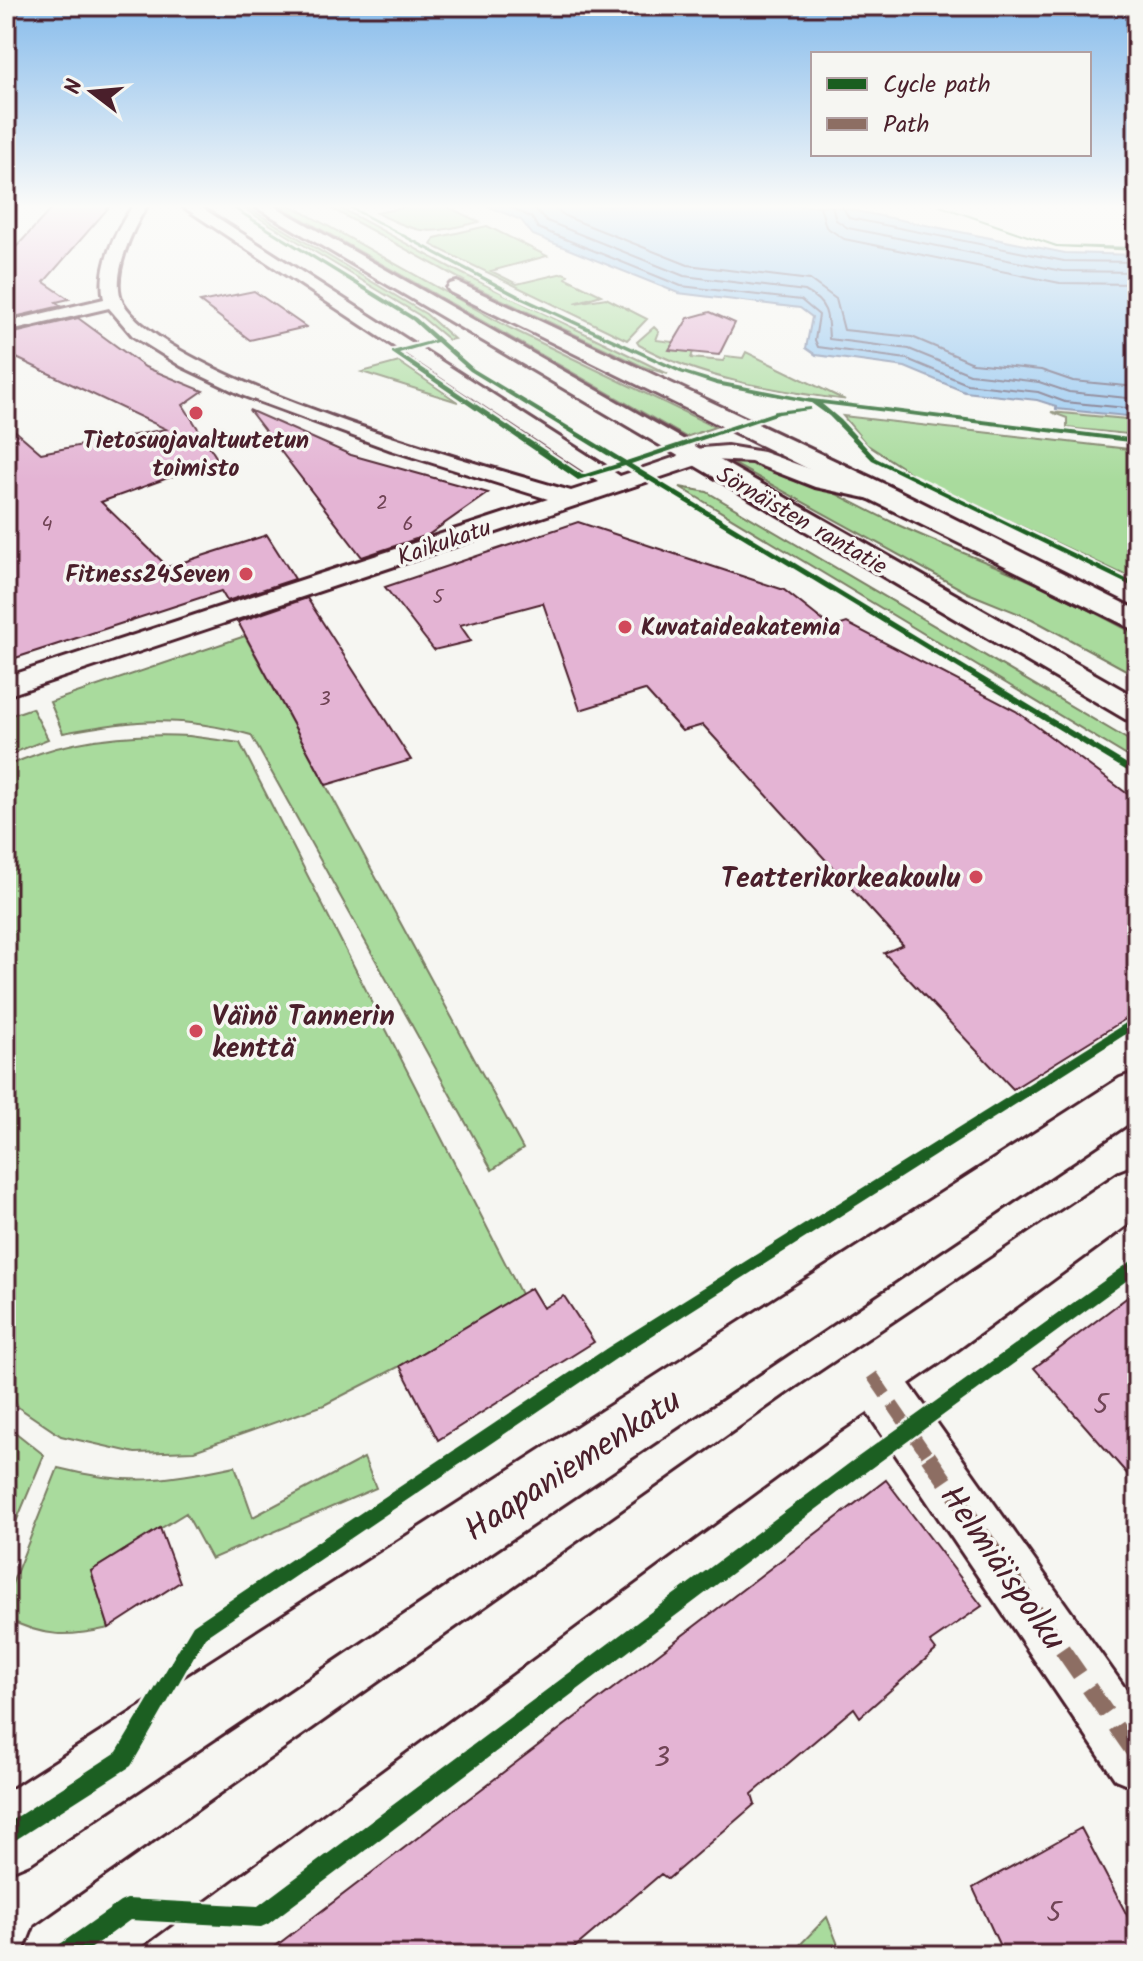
<svg xmlns="http://www.w3.org/2000/svg" width="1143" height="1961" font-family="Kalam,sans-serif">
  <style>
    .green { fill: #a9db9d; stroke: #7a7d64; stroke-width: 2 }
    .water { fill: #93c6f0; stroke: #7683a1; stroke-width: 2 }
    .lines { fill: none; stroke-linecap: round; stroke-linejoin: round }
    .shore { stroke: #67627a; stroke-width: 2 }
    .building { fill: #e4b4d4; stroke: #4a1f2b; stroke-width: 2 }
    .street-casing { stroke: #4a1f2b; stroke-width: 6 }
    .secondary-casing { stroke: #4a1f2b; stroke-width: 6 }
    .primary-casing { stroke: #4a1f2b; stroke-width: 6 }
    .street { fill: #f6f6f2; fill-rule: evenodd }
    .secondary { fill: #f6f6f2; fill-rule: evenodd }
    .primary { fill: #f6f6f2; fill-rule: evenodd }
    .quiet-far1 { stroke: #8d6e63; stroke-width: 12; stroke-dasharray: 24 12; stroke-linecap: butt }
    .quiet { stroke: #8d6e63; stroke-width: 16; stroke-dasharray: 31 16; stroke-linecap: butt }
    .cycleway-casing { stroke: #f6f6f2; stroke-width: 5 }
    .cycleway { fill: #1b5e20; fill-rule: evenodd }
    .poi-dot { fill: #d1495b; stroke: #f6f6f2; stroke-width: 3 }
    .labels { text-anchor: middle; stroke-width: 7; stroke-linejoin: round; paint-order: stroke }
    .far-number-label { font-size: 20px; fill: #704455 }
    .far-poi-label { font-size: 24px; font-weight: bold; fill: #4a1f2b; stroke: #f6f6f2 }
    .far-street-label { font-size: 24px; fill: #4a1f2b; stroke: #f6f6f2 }
    .poi-label { font-size: 28px; font-weight: bold; fill: #4a1f2b; stroke: #f6f6f2; text-anchor: end }
    .near-number-label { font-size: 28px; fill: #704455 }
    .near-street-label { font-size: 34px; fill: #4a1f2b; stroke: #f6f6f2 }
  </style>
  <rect width="100%" height="100%" fill="#f6f6f2"/>
  <filter id="ink" filterUnits="userSpaceOnUse"><feTurbulence type="fractalNoise" baseFrequency=".0125" numOctaves="2"/><feDisplacementMap in="SourceGraphic" scale="16" xChannelSelector="R" yChannelSelector="G"/><feConvolveMatrix kernelMatrix="1 2 1 2 8 2 1 2 1" color-interpolation-filters="sRGB"/></filter>
  <g filter="url(#ink)">
    <path class="green" d="M239,206H245L426,314L454,339L449,340L419,315Z
      M280,206H292L510,328L715,427L686,437Z
      M327,206H337L455,270L668,374L644,367L473,286Z
      M411,206H446L479,222C428,233 425,237 377,213Z
      M487,226L547,256L491,271L517,284L563,273L568,275L566,278L601,295L575,303L606,298L647,319L627,340L431,245L435,238Z
      M654,327L659,332L656,340L673,342L670,350L693,352L691,358L723,361L726,356L743,358L746,352L845,400C774,390 703,380 639,345L637,342Z
      M399,362L458,402L362,372Z
      M1051,412L1137,420V435L1067,428V418Z
      M843,416L1137,450V581L917,477L866,444Z
      M725,459C788,462 838,497 894,523C938,544 984,560 1028,580C1065,596 1101,616 1137,635V676L1032,619L968,593Z
      M680,487L707,492L1137,745V762Z
      M245,636L523,1149L492,1170L251,735C180,715 135,719 63,733L50,702Z
      M32,708L48,739L6,756V717Z
      M189,736L240,743L521,1294L400,1366L324,1405L194,1451L135,1453L61,1436L18,1407L6,1379V767C63,739 126,733 189,736Z
      M6,1425L44,1455L6,1546Z
      M364,1458L376,1488L211,1559L186,1513L91,1571L109,1628C69,1637 44,1638 6,1618V1599L58,1468C128,1486 166,1481 235,1466L253,1517Z
      M827,1917L842,1955H790Z"/>
    <path class="water" d="M487,206H831L1065,253L1137,255V417L1056,409V406L1037,400L965,392L905,367L816,355L806,348L812,317L800,308L678,293L533,235L521,220Z"/>
    <g class="lines">
      <path class="shore" d="M509,206L532,218L538,228L681,286L801,300L819,315L815,340L818,347L907,359L967,384L1038,392L1065,402L1137,409
        M532,206L547,221L684,276L805,291C828,303 828,315 829,339L909,349L970,374L1039,382L1069,392L1137,399
        M551,206L567,217L688,265L810,280L836,299L844,330L912,337L973,363L1041,370L1073,381L1137,387
        M820,206L826,227L844,239L1060,283L1137,284
        M832,206L836,220L848,228L1062,271L1137,272
        M842,206L849,218L1064,261L1137,262"/>
    </g>
    <path class="building" d="M54,206H110L44,282L69,299L56,302L61,306L6,319V258Z
      M254,291L306,327L250,340L200,302Z
      M710,312L735,323L719,355L669,350L688,318Z
      M78,318L145,367L203,391L183,405L218,460L101,502L168,567L267,535L295,579L227,601L221,591L6,661V423L41,453L166,429L6,353V335Z
      M249,410L351,455L488,493L428,535L362,557Z
      M578,522L784,590L832,628L847,623L1016,711L1137,801V1012L1013,1089L884,953L903,945L703,725L682,731L645,690L580,710L543,603L460,625L471,641L434,650L385,587Z
      M307,598L411,760L326,785L238,622Z
      M531,1288L543,1308L564,1296L594,1342L438,1440L400,1366Z
      M1137,1290V1485L1034,1368Z
      M886,1480L982,1606L930,1642L936,1650L860,1717L854,1708L752,1794L755,1804L668,1879L661,1874L566,1955H264Z
      M160,1528L180,1582L109,1628L91,1571Z
      M1081,1828L1137,1934V1955H1004L973,1888Z"/>
    <g class="lines">
      <g class="street-casing">
        <path id="street" d="M133,206H147C133,227 109,278 123,303C170,380 478,464 571,491L599,482L182,206H199L620,476L702,448L727,446L763,452L835,478L893,490L897,495L885,502L815,487L751,462L712,460L6,696V677L548,499L391,450L244,396L181,366L133,336L109,308L6,332V322L104,299C97,268 115,231 133,206Z
          M872,1350L890,1357L1137,1705V1788L1115,1779L854,1393L847,1375L854,1357Z"/>
      </g>
      <g class="secondary-casing">
        <path id="secondary" d="M1137,1072V1118L32,1862L6,1873V1793L1120,1078Z
          M1137,1166V1218L938,1364L835,1434L129,1955H25L36,1927L793,1392L1119,1173Z"/>
      </g>
      <g class="primary-casing">
        <path id="primary" d="M254,206H274L1137,698V722L1125,719Z
          M457,282L895,489L1137,610V631L450,292L447,288L450,284Z"/>
      </g>
      <use href="#street" class="street"/>
      <use href="#secondary" class="secondary"/>
      <use href="#primary" class="primary"/>
      <path class="quiet-far1" d="M872,1375L929,1458"/>
      <path class="quiet" d="M928,1456L1137,1757"/>
      <g class="cycleway-casing">
        <path id="cycleway" d="M228,206H233L416,318L474,369L626,461L776,411L811,407V409L809,410L779,414L631,464L1137,770V777L625,466L578,480L392,353V351L434,340L412,320ZM437,342L470,371L620,463L582,475L399,353Z
          M345,206H350L521,296L684,371L717,381L804,398L1137,439V443L822,404L841,420L876,458L1137,584V589L872,460L829,416L811,403L716,385L680,373L517,298Z
          M937,206H943L1057,245L1137,247V251L1056,247Z
          M1137,1016V1027L617,1358L205,1637L131,1766L6,1846V1824L117,1752L193,1625L607,1348Z
          M1137,1257V1273L863,1474L268,1924L261,1927L130,1920L82,1955H53L56,1947L120,1902L127,1899L258,1906L851,1462Z"/>
      </g>
      <use href="#cycleway" class="cycleway"/>
    </g>
  </g>
  <linearGradient id="sky" x2="0" y2="1"><stop stop-color="#86bbeb"/><stop offset="0.43" stop-color="#fbfbf9"/><stop offset="1" stop-color="#fbfbf9" stop-opacity="0"/></linearGradient>
  <rect width="1143" height="480" fill="url(#sky)"/>
  <g class="poi-dot">
    <circle cx="196" cy="413" r="8"/>
    <circle cx="246" cy="574" r="8"/>
    <circle cx="625" cy="627" r="8"/>
    <circle cx="976" cy="877" r="8"/>
    <circle cx="196" cy="1031" r="8"/>
  </g>
  <g class="labels">
    <g class="far-number-label">
      <text x="382" y="509">2</text>
      <text x="47" y="530">4</text>
      <text x="408" y="530">6</text>
      <text x="438" y="603">5</text>
      <text x="325" y="705">3</text>
    </g>
    <g class="far-poi-label">
      <text x="196" y="448">Tietosuojavaltuutetun<tspan x="196" dy="28">toimisto</tspan></text>
      <text x="230" y="582" text-anchor="end">Fitness24Seven</text>
      <text x="641" y="635" text-anchor="start">Kuvataideakatemia</text>
    </g>
    <g class="far-street-label">
      <text transform="translate(802 520) rotate(30)" y="8">Sörnäisten rantatie</text>
      <text transform="translate(444 542) rotate(-19)" y="8">Kaikukatu</text>
    </g>
    <g class="poi-label">
      <text x="960" y="887">Teatterikorkeakoulu</text>
      <text x="212" y="1025" text-anchor="start">Väinö Tannerin<tspan x="212" dy="32">kenttä</tspan></text>
    </g>
    <g class="near-number-label">
      <text x="1101" y="1413">5</text>
      <text x="662" y="1766">3</text>
      <text x="1054" y="1921">5</text>
    </g>
    <g class="near-street-label">
      <text transform="translate(572 1464) rotate(-33)" y="12">Haapaniemenkatu</text>
      <text transform="translate(1004 1567) rotate(55)" y="12">Helmiäispolku</text>
    </g>
  </g>
  <rect width="1143" height="1961" fill="none" stroke="#f6f6f2" stroke-width="32"/>
  <rect x="16" y="16" width="1111" height="1929" fill="none" stroke="#4a1f2b" stroke-width="3" filter="url(#ink)"/>
  <rect x="811" y="52" width="280" height="104" fill="#f6f6f2" stroke="#b1a0a2" stroke-width="2"/>
  <rect x="827" y="78" width="40" height="12" fill="#1b5e20" stroke="#b1a0a2" stroke-width="2"/>
  <text x="883" y="92" font-size="24" fill="#4a1f2b">Cycle path</text>
  <rect x="827" y="118" width="40" height="12" fill="#8d6e63" stroke="#b1a0a2" stroke-width="2"/>
  <text x="883" y="132" font-size="24" fill="#4a1f2b">Path</text>
  <g transform="translate(92 92) rotate(286)" stroke="#f6f6f2" stroke-width="6" paint-order="stroke">
  <path d="M0-6L14 30L0 20L-14 30Z" fill="#4a1f2b"/>
  <text y="-12" font-size="22" font-weight="bold" text-anchor="middle" fill="#4a1f2b">N</text>
  </g>
</svg>
